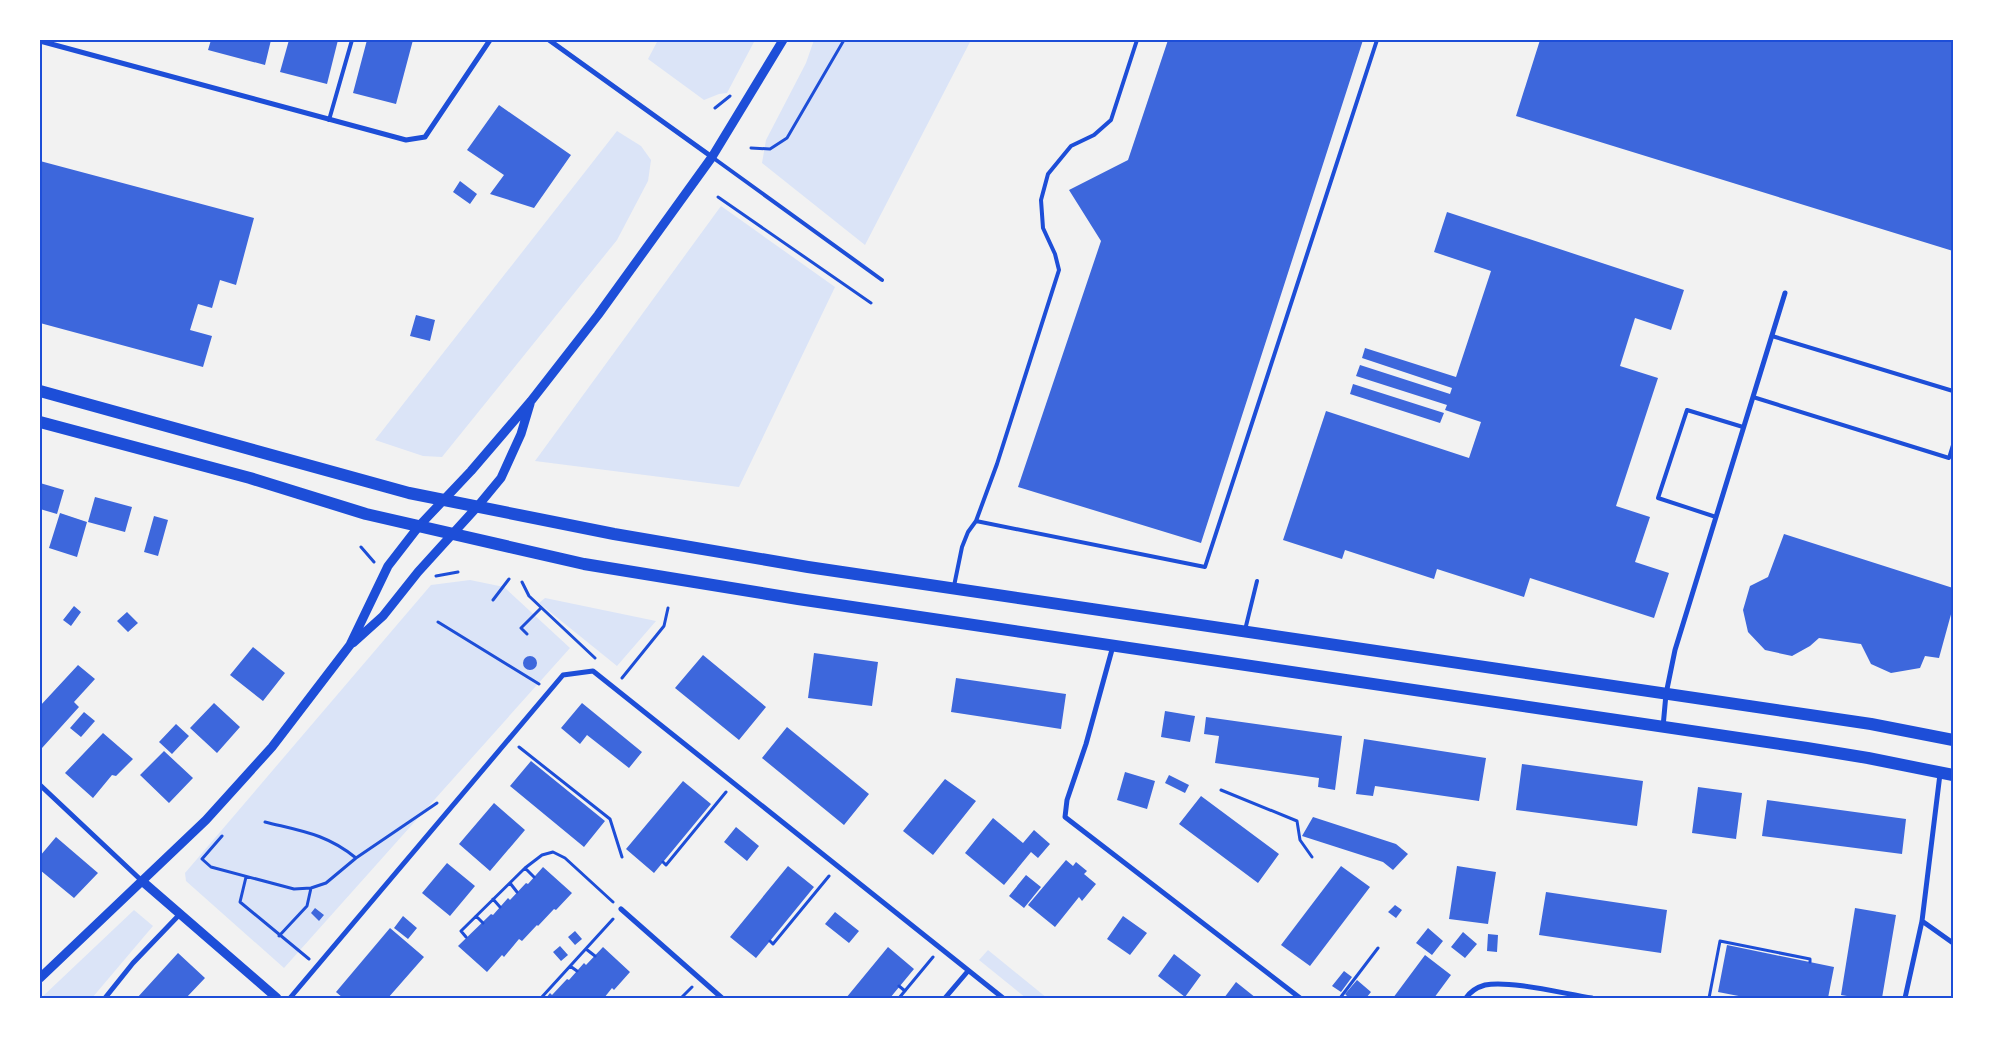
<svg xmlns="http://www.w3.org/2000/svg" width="1993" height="1038" font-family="'Asap Condensed',sans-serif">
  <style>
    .green { fill: #dbe4f7 }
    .building { fill: #3d67dc }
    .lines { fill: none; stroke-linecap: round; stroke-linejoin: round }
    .path { stroke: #1d4ed8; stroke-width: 3 }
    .service { stroke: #1d4ed8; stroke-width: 4 }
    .minor { stroke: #1d4ed8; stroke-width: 5 }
    .tertiary { stroke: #1d4ed8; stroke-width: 9 }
    .primary { stroke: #1d4ed8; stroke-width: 12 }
    .neatline { fill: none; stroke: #1d4ed8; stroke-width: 2 }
  </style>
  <rect width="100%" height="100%" fill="#f2f2f2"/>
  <path class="green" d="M658,40H755L727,93L719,94L704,100L648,59Z
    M814,40H971L865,245L762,163L766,140L806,63Z
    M617,131L641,146L651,160L648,181L617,240L442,457L423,456L375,440Z
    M721,206L835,287L739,487L535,461Z
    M470,580L504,587L570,648L284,968L186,881L185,873L431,585Z
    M545,598L656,621L617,666L539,603Z
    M134,910L153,926L92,998H41Z
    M988,950L1047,998H1026L979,960Z"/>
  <path class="building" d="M211,40H271L265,65L208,50Z
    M289,40H338L327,84L280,72Z
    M367,40H413L396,104L353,93Z
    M1168,40H1363L1201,543L1018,487L1101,241L1069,190L1128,160Z
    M1540,40H1953V251L1516,116Z
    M499,105L571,155L534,208L490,194L504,175L467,150Z
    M40,161L254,218L236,285L220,280L212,308L198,304L190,330L212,336L203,367L40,323Z
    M460,181L477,194L470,204L453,192Z
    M1447,212L1684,290L1671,330L1635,318L1620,366L1658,378L1616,506L1650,517L1635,562L1669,573L1654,618L1530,578L1524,597L1437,569L1434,579L1345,550L1342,559L1283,540L1326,411L1469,458L1481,422L1445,410L1447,405L1356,376L1360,365L1450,394L1452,388L1362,358L1365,348L1456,377L1491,271L1434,252Z
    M416,315L435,320L430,341L410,336Z
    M1353,384L1444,413L1440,423L1350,394Z
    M40,483L64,490L57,514L40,509Z
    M95,497L132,507L125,532L88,522Z
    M60,513L87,522L77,557L49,548Z
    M154,516L168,520L158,556L144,552Z
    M1784,534L1953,588V607L1939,658L1925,656L1920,668L1891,673L1871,664L1861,644L1819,638L1810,646L1792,656L1765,650L1748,632L1743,610L1750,586L1768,577Z
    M74,606L81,612L71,626L63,620Z
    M127,612L138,623L128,632L117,621Z
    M253,647L285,673L263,701L230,675Z
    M814,653L878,662L872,706L808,698Z
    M703,655L766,707L739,740L675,688Z
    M523 663a7 7 0 1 1 14 0a7 7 0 1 1-14 0Z
    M78,665L95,679L74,702L79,707L42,748L40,747V706Z
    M956,678L1066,694L1061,729L951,712Z
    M214,703L240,727L217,753L190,728Z
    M582,703L642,752L629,768L587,735L580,744L561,728Z
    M1165,711L1195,716L1190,742L1161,737Z
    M84,712L95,721L81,737L70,728Z
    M1206,717L1342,736L1335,790L1318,787L1319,778L1215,763L1219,736L1204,734Z
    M176,724L189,736L172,754L159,742Z
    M787,727L869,794L844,825L762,758Z
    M103,733L133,759L116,776L112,775L93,798L65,773Z
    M1364,739L1486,758L1479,801L1375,786L1373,796L1356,794Z
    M164,751L193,778L169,803L140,775Z
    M531,761L605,821L584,847L510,786Z
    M1522,764L1643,781L1637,826L1516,810Z
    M1125,772L1155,781L1147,809L1117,800Z
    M1169,775L1189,785L1185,793L1165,783Z
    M945,779L976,801L933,855L903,831Z
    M683,781L711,804L654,873L626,849Z
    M1698,787L1742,793L1736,839L1692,833Z
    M1201,796L1279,854L1258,883L1179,824Z
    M1767,800L1906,819L1902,854L1762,836Z
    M494,803L525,830L490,871L459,844Z
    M1313,817L1396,844L1408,854L1393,870L1383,862L1302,836Z
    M993,818L1023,843L1034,830L1050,844L1038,858L1031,852L1004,885L965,853Z
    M736,827L759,846L747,861L724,842Z
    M56,837L98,873L74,898L40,870V856Z
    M1066,860L1073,866L1076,862L1087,871L1084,874L1096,884L1082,901L1079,897L1055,927L1028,905Z
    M447,863L475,886L450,916L422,893Z
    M788,866L814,887L756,958L730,937Z
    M1341,866L1370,887L1310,966L1281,945Z
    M1457,866L1496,872L1488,924L1449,919Z
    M543,867L572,893L556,910L554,909L538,926L537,925L522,941L519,939L504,957L502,955L487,972L458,946L491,914L493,915L508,898L510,900L526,883L528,884Z
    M1026,875L1041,887L1024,908L1009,896Z
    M1546,892L1667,910L1661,953L1539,935Z
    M1395,905L1402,910L1396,918L1388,912Z
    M315,908L324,915L319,921L311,913Z
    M1855,908L1896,915L1882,998H1859L1841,995Z
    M835,912L859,931L849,943L825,924Z
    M403,916L417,928L408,939L394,928Z
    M1123,916L1147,933L1130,955L1107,939Z
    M390,928L424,957L388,998H343L336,992Z
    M1428,928L1443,941L1432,955L1416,943Z
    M575,931L582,939L575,945L568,937Z
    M1463,932L1477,944L1465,958L1451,947Z
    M1488,934L1498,935L1497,952L1487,951Z
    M1727,945L1834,967L1828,998H1749L1718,992Z
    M560,946L568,955L561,961L553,952Z
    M603,947L630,972L614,990L612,988L604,998H546L550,993L552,995L567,979L569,980L584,963L586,965Z
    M888,947L914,969L890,998H846Z
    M178,953L205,978L186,998H137Z
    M1174,954L1201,975L1185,997L1158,976Z
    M1425,955L1451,975L1434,998H1393Z
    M1344,971L1352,977L1341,992L1332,986Z
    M1357,980L1371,992L1366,998H1349L1345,994Z
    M1236,982L1256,998H1224Z"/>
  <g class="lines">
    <path class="path" d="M715,108L730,96
      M751,148L770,149L787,138L844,40
      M718,197L871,303
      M361,547L374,562
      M436,576L458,572
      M522,582L529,596L595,658
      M493,600L509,579
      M438,622L539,684
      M527,634L521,628L541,608
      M622,678L664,626L668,608
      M519,747L610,819L622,857
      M1221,790L1297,821L1300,840L1312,857
      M265,822C301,831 327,834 356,858
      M222,836L202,859L211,867L294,889L311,888L326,883L356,858L437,803
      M663,862L666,865L726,792
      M525,868L534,877
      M246,877L240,902L309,959
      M510,883L517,892
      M493,899L500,907
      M476,916L483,923
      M279,936L307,906L311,888
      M466,937L461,931L525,868L542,855L553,852L565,858L613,902
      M770,941L773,944L829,876
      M586,949L595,956
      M570,966L577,971
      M899,986L905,991
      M541,998L613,919
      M681,998L692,987
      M899,998L933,957
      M1340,998L1378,948
      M1709,998L1720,941L1810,959V962"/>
    <path class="service" d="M329,120L352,40
      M712,157L882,280
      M1772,336L1953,391
      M1753,397L1949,458L1953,445
      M1716,517L1658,498L1687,410L1743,427
      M976,521L1205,567L1377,40
      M954,586L962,547L968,532L976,521L997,464L1059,270L1055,254L1043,228L1041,200L1048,174L1071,146L1094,135L1111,120L1137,40
      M1245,630L1257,581"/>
    <path class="minor" d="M549,40L712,157
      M40,41L406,140L425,137L490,40
      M1113,646L1086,744L1067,800L1065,817L1300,998
      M1663,727L1666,694L1675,650L1785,293
      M40,785L142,881
      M621,909L722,998
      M1922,921L1953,943
      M105,998L133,963L180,914
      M290,998L563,675L593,671L1003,998
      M945,998L968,971
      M1466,998C1470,992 1478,987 1485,985C1510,980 1565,994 1592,998
      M1905,998L1922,921L1940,774"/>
    <path class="tertiary" d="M353,643L383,616L418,572L477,507L501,478L521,434L530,404
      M142,881L277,998
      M40,978L206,820L272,747L350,645L388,566L419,526L471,471L531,401L598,315L712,157L783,40"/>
    <path class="primary" d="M40,391L409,493L614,534L808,567L1871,724L1953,740
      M40,422L250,478L366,514L584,564L798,599L1807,748L1868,758L1953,775"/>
  </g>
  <rect width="1993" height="1038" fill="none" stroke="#ffffff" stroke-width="82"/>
  <rect x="41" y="41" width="1911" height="956" class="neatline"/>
</svg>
